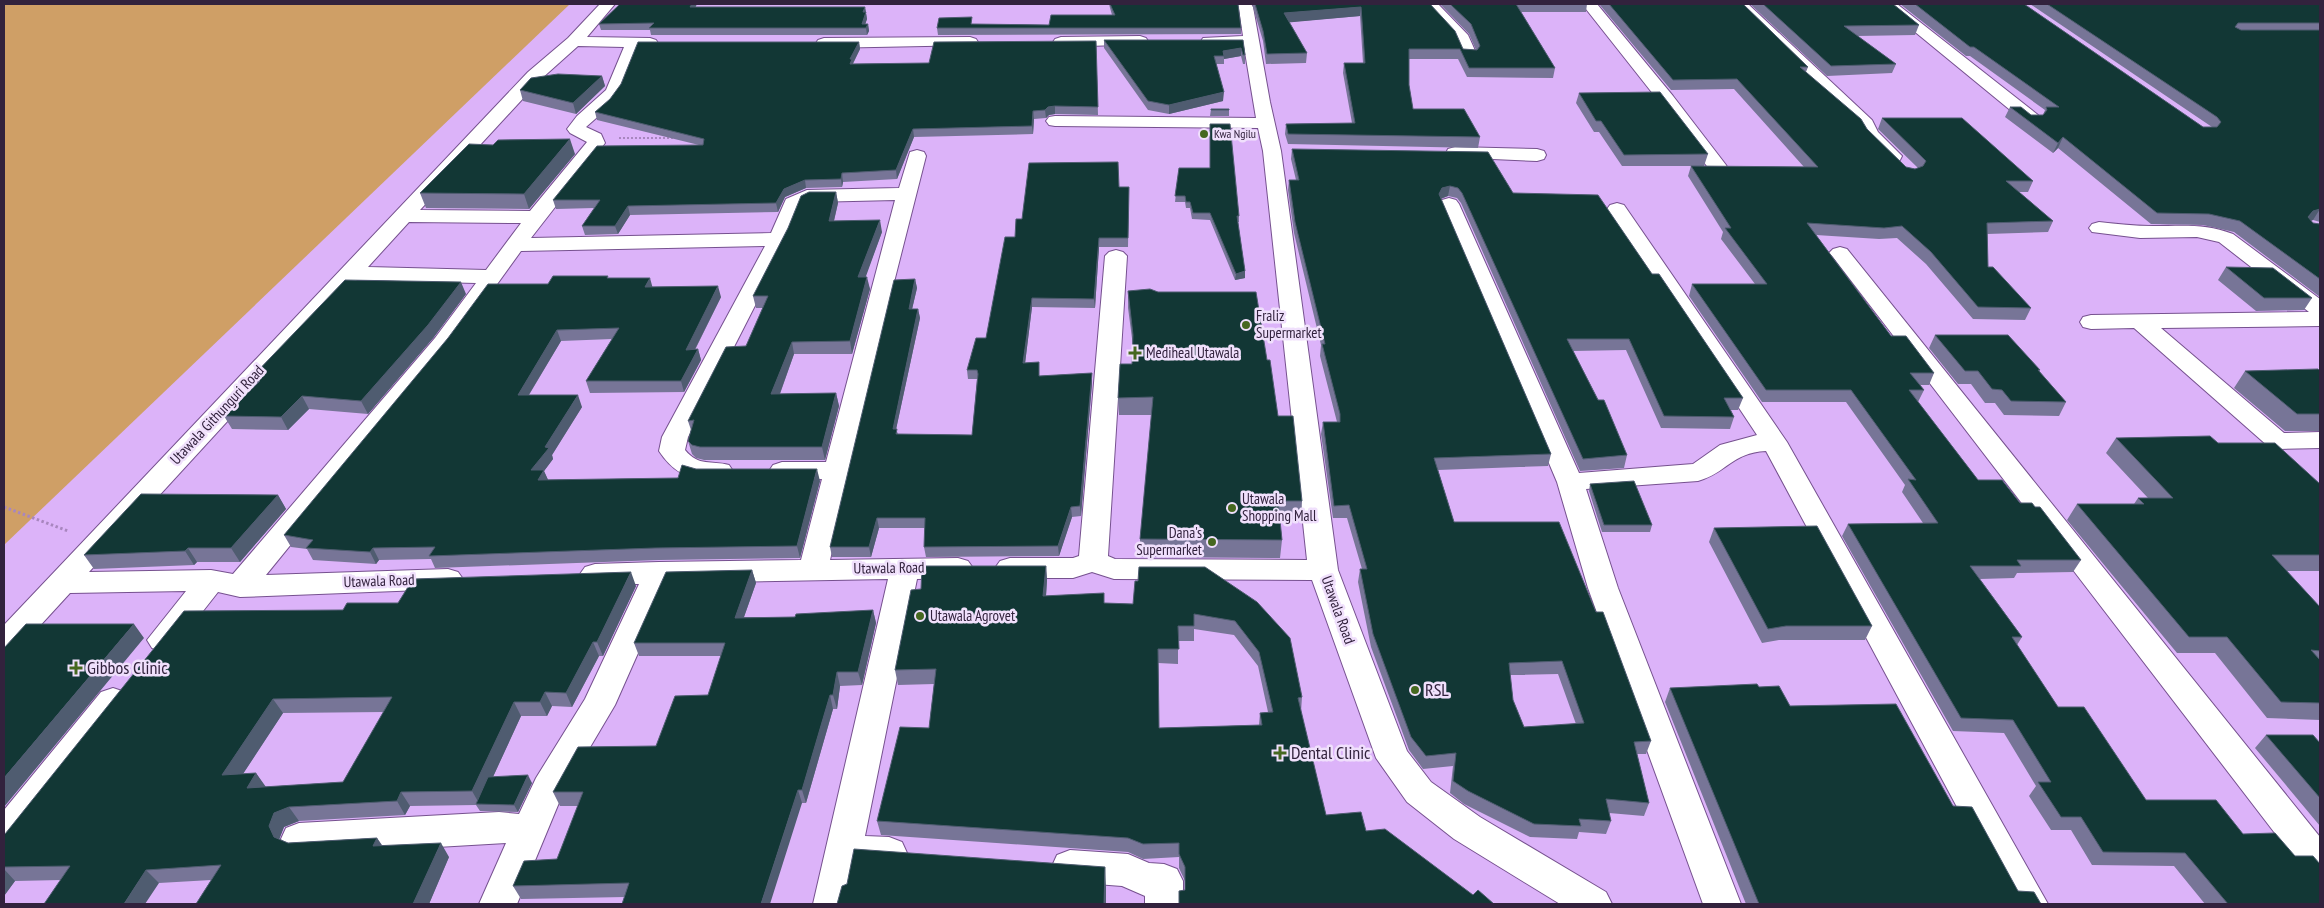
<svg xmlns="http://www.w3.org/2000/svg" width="2324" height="908" font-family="'PT Sans Narrow',sans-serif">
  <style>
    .green { fill: #cf9f66 }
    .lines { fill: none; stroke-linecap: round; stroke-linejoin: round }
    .street-casing { stroke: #76518f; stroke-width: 2 }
    .path-far1 { stroke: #a886bf; stroke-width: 2; stroke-dasharray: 2 2; stroke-linecap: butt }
    .path { stroke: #a886bf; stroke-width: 3; stroke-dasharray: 2.5 2.5; stroke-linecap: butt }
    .street { fill: #fff; fill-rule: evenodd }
    .wall { fill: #777597; fill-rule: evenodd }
    .shaded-wall { fill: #4f5c70 }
    .building { fill: #123735; stroke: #4f5c70; fill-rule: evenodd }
    .poi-dot { fill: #46681f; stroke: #f0e0fc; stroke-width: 2 }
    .labels { text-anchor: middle; stroke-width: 5; stroke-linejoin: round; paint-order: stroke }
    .far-poi-label { font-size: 12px; fill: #32223d; stroke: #f0e0fc; text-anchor: start }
    .poi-label { font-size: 15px; fill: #32223d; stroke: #f0e0fc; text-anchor: start }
    .street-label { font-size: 15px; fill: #32223d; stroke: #f0e0fc }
    .near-poi-label { font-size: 18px; fill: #32223d; stroke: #f0e0fc; text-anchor: start }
  </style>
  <rect width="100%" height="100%" fill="#dcb3f9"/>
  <path class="green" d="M4,4H570L4,545Z"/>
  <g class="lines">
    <g class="street-casing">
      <path id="street" d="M600,4H615L587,37L650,38L656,40L658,43L656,46L639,47L622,91L611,105L586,127L601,134L605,143L531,238L771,233L786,199L807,190L899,188L910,152L917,150L924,152L926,156L891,294L830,560L958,558L968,561L973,568L968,575L958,578L917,579L865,836L889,837L902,842L907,853L902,864L889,869L858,867L851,904H813L888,579L669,583L615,705L563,793L517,904H479L506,843L299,855L286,850L281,839L286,828L299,823L499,812L519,814L536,778L585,699L639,584H595L585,581L580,574L585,567L595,564L659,562L801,560L822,479L782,480L773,477L769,471L773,465L782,462H826L895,200L811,202L802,206L789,239L688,437L685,450C699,467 711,460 729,465L733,471L729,477C699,485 676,477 659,451L662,437L765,246L521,251L451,348L266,575L448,569L458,572L463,579L458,586L448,589L240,597L218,592L174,648L163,652L152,648L147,640L186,591L70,593L15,653L4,657V625L528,72L568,38ZM578,46L624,47L606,90L577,116L567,129L570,133L587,142L530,211L420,210L540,80ZM409,222L521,223L486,270L368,267ZM357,280L476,283L435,338L233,574L211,570L89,572Z
        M1235,4H1251L1253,7L1270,102L1281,151L1338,570L1407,751L1431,782L1480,817L1606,892L1612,904H1560L1454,839L1407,802L1376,758L1312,580L1114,579L1092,572L1073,578H1010L1000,575L995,568L1000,561L1010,558H1073L1079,556L1105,256L1109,252L1116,250L1123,252L1127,256L1108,556L1115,559L1307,560L1263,151L1258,128L1055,126L1049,125L1046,121L1049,117L1055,116L1256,118L1244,46H1209L1203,44L1201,41L1203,38L1243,36L1239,9Z
        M1423,4H1438L1468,35L1477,55L1475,58H1463L1455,39Z
        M1582,4H1597L1673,96L1726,165L1728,169L1726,173L1719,175L1712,173L1661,104Z
        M1733,4H1748L1872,120L1878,132L1902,156L1900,160C1882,164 1864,141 1858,126Z
        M1881,4H1897L2038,115L2041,119L2038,123H2026Z
        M1140,36L1146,38L1148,41L1146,44L1061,47L1055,45L1053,42L1055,39L1061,37Z
        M970,37L976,39L978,42L976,45L824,48L818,46L816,43L818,40L824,38Z
        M1455,147L1537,149L1544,151L1546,155L1544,159L1537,161L1448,157L1446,153L1448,149Z
        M1449,198L1456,200L1459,204L1579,473L1693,464L1720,445L1757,435L1607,209L1610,205L1617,203L1624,205L1787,442L2048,904H2009L1766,451C1731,453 1727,473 1698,481L1586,489L1618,588L1741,904H1703L1588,588L1557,482L1439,204L1442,200Z
        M2099,222C2117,224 2135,226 2153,226C2183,226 2204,223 2233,234L2320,299V326L2161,328L2284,433L2320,432V448L2278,449L2269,447L2134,328L2091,329L2083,327L2080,322L2083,317L2091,315L2309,312L2219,242L2197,237L2140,238L2092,232L2089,228L2092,224Z
        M1840,247L1847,249L2320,837V880L2307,875L1833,257L1829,253L1833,249Z
        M113,688L125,692L129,701L125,710L17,847L4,851V810L101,692Z
        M1070,850L1128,854L1149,863L1164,864L1177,869L1183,881V904H1145V896L1122,886L1070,882L1057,877L1052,866L1057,855Z"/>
    </g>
    <path class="path-far1" d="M619,138H673"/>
    <path class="path" d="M4,507L68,531"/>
    <use href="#street" class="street"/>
  </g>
  <path class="wall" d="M620,4H697L695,7H865L867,19L865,24H868L869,31L867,35H651L650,30H601L599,24Z
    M1109,4H1238L1241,28V34L938,35L937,28L972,24L1049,25L1112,15L1110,8Z
    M1252,4H1430L1463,49L1476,50L1469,34L1440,4H1587L1586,12H1521L1555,68L1553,78L1467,77L1458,59H1409V85L1413,109L1480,137L1478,148L1288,144L1285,134L1286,124L1352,123L1343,73L1344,63H1363L1360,16L1289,22L1307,53L1306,63L1266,64L1263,41Z
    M1599,4H1743L1808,67L1806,72L1906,167L1915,169L1918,168L1878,129L1882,118L2033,181L2028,192H2019L2053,221L2048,232L1987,234L1988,267L2031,308L2025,320L1973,319L1926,264L1897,238L1879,239L1816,235L1891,336L1934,373L1929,385H1920L1924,390L1918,402L1978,480L2020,503L2081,560L2073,572L2017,573L2014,578L1980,579L2022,637L2017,645L2058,707L2146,800L2243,834L2320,904H2205L2174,866L2092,865L2071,830H2051L2029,796L2036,786L2004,733L1953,731L1842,536L1848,524L1923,523L1902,492L1905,485L1846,402H1762L1689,296L1692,284H1755L1721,239L1723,232L1688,176L1691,166L1804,167L1734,89L1671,90Z
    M1750,4H1893L1919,25L1915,35L1857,36L1896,64L1892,73L1827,76Z
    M1900,4H2024L2203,127H2212L2030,4H2320V222L2313,220L2311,221L2313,223L2320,224V297L2234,232L2203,225L2151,224L2058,148L2053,153L2005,117L2010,107L2031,115H2043L2045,110L1970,56H1966Z
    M1104,40H1243L1245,55V64H1243L1241,56L1224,59V64H1216L1223,101L1169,114L1148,110L1104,48Z
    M1096,41L1098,115L1055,114L1049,115L1046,118L1034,119L1033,134L914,137L897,179L843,182L842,187L806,188L785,197L778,212L630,215L618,234L585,235L582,226L594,208L556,209L553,200L699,145L597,120L595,112L859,42L860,49L853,64L929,63Z
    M602,76L605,86L576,114L523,101L520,90Z
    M1579,93L1708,154L1704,166H1622L1599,132H1594L1576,103Z
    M1211,109H1229V116H1210Z
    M493,145L575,154L529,209L426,208L420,193Z
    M1292,149L1513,193L1652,274L1743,398L1738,410H1731L1734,417L1730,429L1661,428L1626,350L1573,351L1627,455L1624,468L1580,471L1461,203L1457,198L1448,196L1441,199L1551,454L1548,466L1438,470L1454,522L1651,741L1646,754H1637L1649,803L1644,816L1609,813L1611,821L1606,834L1579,832L1577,839L1530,837L1464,804L1450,793L1453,766L1423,769L1409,750L1371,647L1358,582L1360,569H1362L1347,518H1333L1321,434L1323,422H1337L1320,356L1321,345L1294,233L1288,190L1289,180H1296L1291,159ZM1558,674L1576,724L1524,727L1513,700L1510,675Z
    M1179,168L1239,216V222H1238L1245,271V278L1235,280L1210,220L1192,219L1190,208H1186L1185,202H1175Z
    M1119,187H1129L1128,247H1099L1095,308L1032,307L1025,363L1040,376L1092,373V383L1081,516L1072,517L1059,556L926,557L924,547L925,528H879L871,557H832L830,547L915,279L917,288L912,309H918L920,318L896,429L898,434L972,435L977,379H968L967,370L986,338L1015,237L1022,219Z
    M836,192L838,203L834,221L882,232L865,277L870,289L852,354H794L780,394L836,393L839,406L825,460H704L696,458L692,454L688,441L691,430L688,421L746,346L763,308H756L753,296Z
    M2226,267L2312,298L2304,310L2256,311L2218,280Z
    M609,278L653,287L721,297L695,350L698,349L701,360L684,392L590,393L586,381L612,339L561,341L529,395L582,407L552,455L553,459L544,471L548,480L678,478L696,469L820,481L800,558L659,560L435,568L431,559L379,560L376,564L313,560L307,549L291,547L284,535L548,284Z
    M1128,291L1267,360L1278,416L1302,501L1301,519H1280L1282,540L1280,558L1140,557V539L1152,415H1119L1118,398L1132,364L1133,346L1128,308Z
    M466,294L434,337L368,414L309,409L288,430L232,429L224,416L253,388L249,380Z
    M1935,335L2040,370L2039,371L2066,402L2059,416L2004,415L1995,403H1985L1971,384H1958L1929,348Z
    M2245,371H2320V431H2285L2234,388Z
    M2116,438L2218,443L2320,484V571H2287L2320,607V720L2267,718L2215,653H2177L2067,520L2077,504H2134L2138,498H2148L2106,453Z
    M1590,484L1652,525L1650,532H1602L1589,491Z
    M278,495L286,509L240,562H197L194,565L94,569L84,555Z
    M1714,528L1872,626L1865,640H1779L1762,643L1709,542Z
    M1046,566L1047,580L1046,596L1105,603L1133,604L1138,581L1205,567L1302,697L1301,712L1326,815L1366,831L1473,895L1494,904L1185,890V881L1179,868V857L1143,859L1128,852L881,835L877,821L929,728L934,684L898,685L895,670L921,589ZM1194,629L1234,635L1258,666L1268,712L1260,713L1259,725L1159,728L1158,663L1178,664V641H1194Z
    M752,570L756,583L744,617H795L873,610L876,623L862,685L840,686L837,709H833L806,803H802L625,897L521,899L513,886L557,859L578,806H560L553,792L656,746L708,695L721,656H639L634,643Z
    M636,586L603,656H599L572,707L552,706L547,716H521L493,777L532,783L518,812L480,811L476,805L410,806L405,815L299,821L284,827L279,839L288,843L377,838L382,845L449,857L429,904H196L211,880L159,883L61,880L15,881L4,896V835L343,610L398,603ZM384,712L343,782L265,787L256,773L243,774L283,713Z
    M1759,687L1790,706L1953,806L2018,891L2041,904H1746L1665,702L1670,688Z
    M2266,735L2320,743V826L2255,748Z"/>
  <path class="shaded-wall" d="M692,4H697L692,14L690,7Z
    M865,7L867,19L864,28L862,24L863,12Z
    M1361,7L1360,16L1283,23L1284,13Z
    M868,24L869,31L867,35L866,28Z
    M859,42L860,49L853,63V67L851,71L850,59Z
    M1241,48V56L1224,59L1223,51Z
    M602,76L605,86L576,114L573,103Z
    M1224,92L1223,101L1169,114V105Z
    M1055,106V114L1049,115L1046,118L1045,110L1048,107Z
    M1033,111L1034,119L1033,134L1032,126Z
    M913,129L914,137L897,179L896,170Z
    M2063,137L2058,148L2053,153L2058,143Z
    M570,139L575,154L529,209L524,194Z
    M842,173L843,182L842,187L841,179Z
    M805,180L806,188L785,197L778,212L776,203L784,189Z
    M1450,186L1448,196L1440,199L1439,194L1442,188Z
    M836,192L838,203L831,233L829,221Z
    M628,206L630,215L618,234L615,226Z
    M2320,209L2313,220L2305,222L2301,228L2313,211Z
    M880,220L882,232L861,290L858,277Z
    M1099,238V247L1095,308L1094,299Z
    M1245,271V278L1235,280L1236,274Z
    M867,277L870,289L852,354L850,341Z
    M650,278L653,289L645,287Z
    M915,279L917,288L910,318L909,309Z
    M461,282L466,294L434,337L368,414L361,401Z
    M718,286L721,297L689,361L686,350Z
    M1032,298V307L1024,372L1023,363Z
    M918,309L920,318L894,439L893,429Z
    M557,330L561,341L522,406L518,395Z
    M792,342L794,354L775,407L771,394Z
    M698,349L701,360L684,392L681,381Z
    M1092,373V383L1081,516L1080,506Z
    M836,393L839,406L825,460L822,447Z
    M578,395L582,407L552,455L553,459L544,471L549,482L543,492L531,470L545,447Z
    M302,396L309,409L288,430L281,417Z
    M817,469L820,481L800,558L797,546Z
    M278,495L286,509L240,562L231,548Z
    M1071,507L1072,517L1059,556L1058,546Z
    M877,518L879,528L871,557L869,547Z
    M188,548L197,562L194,565L185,551Z
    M373,548L379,560L376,564L370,552Z
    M1046,566L1047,580L1045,611L1043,596Z
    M752,570L756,583L739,631L735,618Z
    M631,572L636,586L603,656L597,642Z
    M873,610L876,623L862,685L858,672Z
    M134,624L144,638L4,807V778Z
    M593,642L599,656L572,707L566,693Z
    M837,672L840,686L837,709L833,695Z
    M545,692L552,706L547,716L540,702Z
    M830,695L833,709L806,803L802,790Z
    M273,699L283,713L233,789L222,775Z
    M514,702L521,716L480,805L472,791Z
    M256,773L266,787L247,788Z
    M528,775L532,783L518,812L514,805Z
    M798,790L802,803L770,904H761Z
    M401,792L410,806L405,815L397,801Z
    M289,807L299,821L284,827L279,840L274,837L269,826L274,813Z
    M377,838L386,852L373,846Z
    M441,843L449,857L429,904H413Z
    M1105,867L1106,887V904H1104Z
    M4,869L15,881L4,896Z
    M146,870L159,883L145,904H124Z"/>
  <path class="building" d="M620,4H692L690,7H865L863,12H866L862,24H868L866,28H649L654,23L599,24Z
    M1110,4H1238L1241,28H937L939,18L972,17L971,24L1049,25L1051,15H1115Z
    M1255,4H1430L1455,31L1463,49L1477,50L1480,46L1471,24L1450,4H1516L1555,68H1469L1460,49H1409V85L1413,109H1464L1480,137L1288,134L1286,124L1355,123L1344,63H1365L1361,7L1284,13L1307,53L1267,54L1263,31Z
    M1609,4H1743L1808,67H1800L1861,119L1867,129L1906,167L1915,169L1923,166L1926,161L1882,118H1962L2033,181H2006L2053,221L1987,223L1988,267H1993L2031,308L1978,307L1931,252L1902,226L1884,228L1807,223L1891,336H1906L1934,373H1910L1924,390H1909L1978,480H2002L2020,503H2032L2035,507H2040L2081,560H2017L2021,566H1970L2022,637H2012L2058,707H2084L2146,800H2216L2243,834L2275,833L2295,856H2313L2320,864V904H2228L2185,853L2103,852L2081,817H2061L2038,782H2051L2013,720L1961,718L1848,524L1938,523L1908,479L1916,480L1851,390H1766L1692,284H1767L1725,228H1731L1691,166L1818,167L1737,79L1673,80Z
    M1763,4H1893L1919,25L1844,26L1896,64L1831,66Z
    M1915,4H2024L2203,127H2217L2221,122L2217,117L2047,4H2320V23H2238L2235,27L2241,30H2320V209L2313,211L2308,217L2313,223L2320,224V279L2240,221L2209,214L2157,213L2063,137L2058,143L2010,107H2021L2031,115H2043L2047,110L2046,107H2059L1974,47H1970Z
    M1104,40H1243L1245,55H1243L1241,48L1223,51L1224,56H1214L1224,92L1169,105L1148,101Z
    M1096,41L1098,107L1055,106L1048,107L1045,110L1033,111L1032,126L913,129L896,170L842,173L841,179L805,180L784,189L776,203L628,206L615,226H582L600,200H553L597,146L703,145L704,139L595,112L610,99L621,84L638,42H859L850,59H852L850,64L929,63L934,42Z
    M558,74L602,76L573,103L520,90L531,78Z
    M1660,92L1708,154L1624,155L1601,121H1596L1579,93Z
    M1211,109H1229V110H1211Z
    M1210,124H1230L1239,216H1237L1245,271L1236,274L1210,213H1193L1190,202H1186L1185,196H1175L1179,168H1210Z
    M570,139L524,194L420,193L469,144L493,145L498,140Z
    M1292,149L1488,152L1513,193L1598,195L1652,274H1659L1743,398H1724L1734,417L1664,416L1629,339H1567L1598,400H1604L1627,455L1583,459L1462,193L1458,188L1450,186L1442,188L1439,194L1551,454L1434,458L1454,522H1559L1596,612H1603L1651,741L1634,742L1649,803L1606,799L1611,821L1579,819L1581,826L1534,824L1468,791L1453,781L1456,753L1426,756L1411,737L1373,634L1360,569H1367L1349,505L1334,506L1323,422H1340V414L1322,344H1325L1295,222L1289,180H1299ZM1562,661L1584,723L1524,727L1513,700L1509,663Z
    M1118,162L1119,187H1129L1128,238H1099L1094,299L1032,298L1023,363L1039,362V376L1092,373L1080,506L1071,507L1058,546L924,547L925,518H877L869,547H830L894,280L915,279L909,309H918L893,429H897L896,434L972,435L978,374L977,370H967L976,338H986L1005,237H1015L1016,219H1022L1029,163Z
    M809,192H836L829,221L880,220L858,277H867L850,341L792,342L771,394L836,393L822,447H700L692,445L688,441L694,420L688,421L690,417L726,347L746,346L768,296H753L788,228L801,196Z
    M2226,267L2273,268L2312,298H2264Z
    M553,276H608L607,278H650L645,287L718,286L686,350L698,349L681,381H586L619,328L557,330L518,395H578L545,447L549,448L531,470H544L538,480L678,478L682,465L696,469H817L797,546L655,548L429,556L435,547L373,548L370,552L306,548L313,540L284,535L448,338L488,284H548Z
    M345,280L461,282L428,325L361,401L302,396L281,417L224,416L260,381L249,380Z
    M1150,289L1158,292H1256L1267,360H1270L1278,416H1293L1302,501H1278L1282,540L1140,539L1153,397L1118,398L1120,364H1132L1133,335L1128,291Z
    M1935,335H2008L2040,370H2038L2066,402L2011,401L2002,390L1992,389L1978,371H1965Z
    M2318,369L2320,371V414H2297L2245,371Z
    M2210,436L2218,443H2275L2320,484V555H2272L2320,607V651L2311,650L2320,660V703L2281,702L2227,637H2189L2077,504H2144L2138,498H2173L2116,438Z
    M1634,481L1652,525H1604L1590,484Z
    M141,494L278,495L231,548H188L185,551L84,555Z
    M1817,526L1872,626H1786L1768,629L1714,528Z
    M922,566H1046L1043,596L1104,593V603L1133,604L1135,581H1138L1139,567H1205L1257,602L1290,638L1302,697L1298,698L1326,815L1361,812L1366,831L1385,829L1473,895L1478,890L1494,904H1179V891L1185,890V867L1179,854V843L1143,844L1128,838L877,821L900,727L929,728L936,669L895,670L911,590L921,589ZM1194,614L1235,621L1259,652L1273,712L1260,713L1262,725L1159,728L1158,649H1179L1178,626H1194Z
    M752,570L735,618L795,617L796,614L873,610L858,672H837L833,695H830L802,790H798L761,904H622L629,883L513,886L524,861L557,859L583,792H553L578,747L656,746L675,696L708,695L725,643H634L666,572Z
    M631,572L597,642H593L566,693L545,692L540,702H514L472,791L401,792L397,801L289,807L274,813L269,826L274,837L288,843L377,838L373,846L441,843L413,904H196L221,865L146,870L124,904H44L70,866L4,867V835L5,834L184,611L343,610L347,603H398L413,579ZM392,697L343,782L247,788L256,773L222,775L273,699Z
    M26,624H134L4,778V648Z
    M1757,684L1759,687L1779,686L1790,706L1896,704L1953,806L1972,807L2018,891L2034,892L2041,904H1759L1670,688Z
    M2266,735H2313L2320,743V798Z
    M528,775L514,805L476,804L488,777Z
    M854,849L1105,867L1104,904H837L842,886L847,884Z"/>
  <g class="poi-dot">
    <circle cx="1204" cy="134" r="5"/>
    <circle cx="1246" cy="325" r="5"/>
    <path d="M1132.5 345.5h5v5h5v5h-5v5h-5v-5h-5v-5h5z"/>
    <circle cx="1232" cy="508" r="5"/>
    <circle cx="1212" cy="542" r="5"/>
    <circle cx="920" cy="616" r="5"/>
    <path d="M73.5 660.5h5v5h5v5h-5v5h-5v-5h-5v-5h5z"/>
    <circle cx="1415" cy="690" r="5"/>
    <path d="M1277.5 745.5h5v5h5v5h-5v5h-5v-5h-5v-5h5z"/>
  </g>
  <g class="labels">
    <g class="far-poi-label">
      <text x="1214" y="138">Kwa Ngilu</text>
    </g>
    <g class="poi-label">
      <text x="1256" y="321">Fraliz<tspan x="1256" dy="17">Supermarket</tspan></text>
      <text x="1146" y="358">Mediheal Utawala</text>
      <text x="1242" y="504">Utawala<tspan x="1242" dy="17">Shopping Mall</tspan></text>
      <text x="1202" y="538" text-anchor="end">Dana's<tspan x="1202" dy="17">Supermarket</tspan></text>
      <text x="930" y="621">Utawala Agrovet</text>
    </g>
    <g class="street-label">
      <text transform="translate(217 415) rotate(-47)" y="5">Utawala Githunguri Road</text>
      <text transform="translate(889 568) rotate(-1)" y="5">Utawala Road</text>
      <text transform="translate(379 581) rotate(-2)" y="5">Utawala Road</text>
      <text transform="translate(1338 610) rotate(70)" y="5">Utawala Road</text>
    </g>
    <g class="near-poi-label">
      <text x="87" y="674">Gibbos Clinic</text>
      <text x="1425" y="696">RSL</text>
      <text x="1291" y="759">Dental Clinic</text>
    </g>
  </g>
  <rect width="2324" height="908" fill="none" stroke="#32223d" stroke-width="10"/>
</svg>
